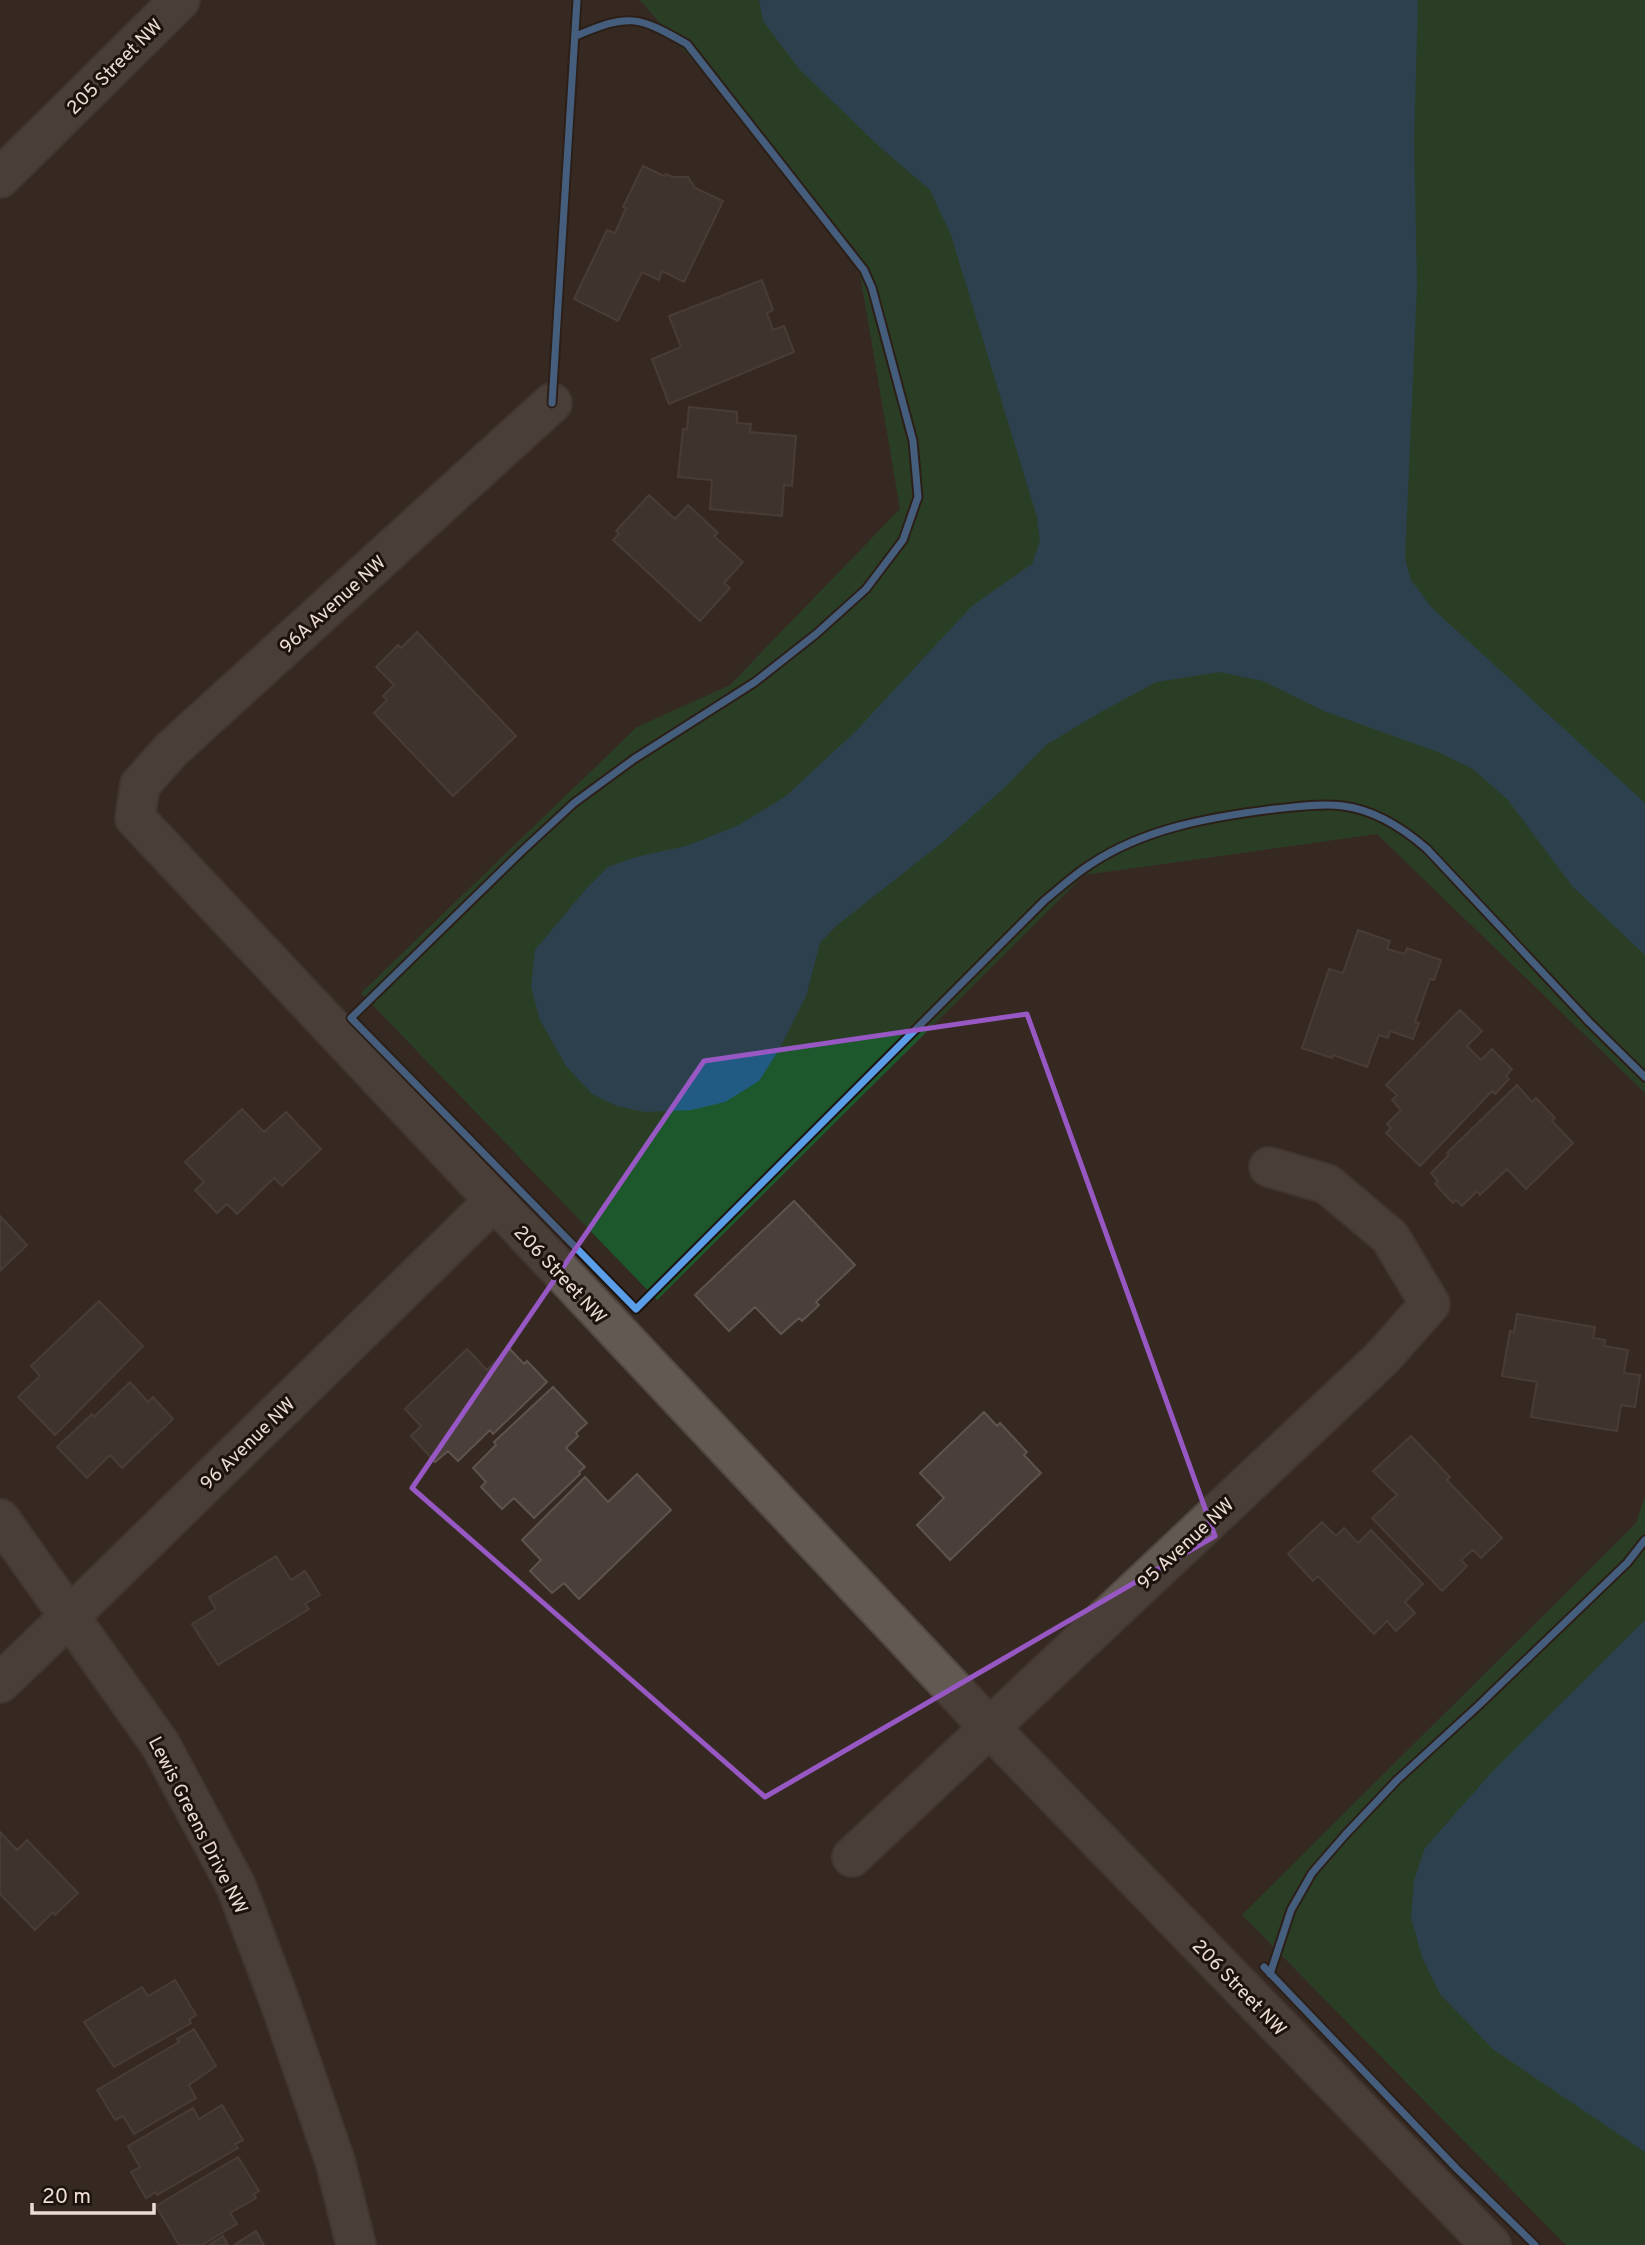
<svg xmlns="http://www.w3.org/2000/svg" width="1645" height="2245" font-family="Overpass,sans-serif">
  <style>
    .green { fill: #1c582c }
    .water { fill: #215b83 }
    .building { fill: #4b3f3b; stroke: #5f534e; stroke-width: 2 }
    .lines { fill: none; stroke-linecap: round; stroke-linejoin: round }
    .street-casing { stroke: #524641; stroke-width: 42 }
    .secondary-casing { stroke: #524641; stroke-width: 42 }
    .street { stroke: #625953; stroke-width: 38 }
    .secondary { stroke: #625953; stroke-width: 38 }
    .cycleway-casing { stroke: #1d130d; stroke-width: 11 }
    .cycleway { stroke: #5a9eea; stroke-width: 7 }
    .marked { fill: none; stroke: #9758c4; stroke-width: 5; stroke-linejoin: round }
    .labels { text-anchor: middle; stroke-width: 6; stroke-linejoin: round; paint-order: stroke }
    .street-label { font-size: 19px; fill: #ecdcd4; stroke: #1d130d }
  </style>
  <rect width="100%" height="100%" fill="#362922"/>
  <path class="green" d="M640,0H1645V1093L1377,834L1084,875L657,1300L361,993L637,727L730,685L900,509L856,250Z
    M1645,1496V2245H1566L1242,1915L1636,1523Z"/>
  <path class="water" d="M759,0H1418L1414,140L1417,285L1405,559L1411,580L1432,608L1645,803V955L1573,887L1508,800L1473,769L1438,752L1324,711L1263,681L1219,672L1156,682L1099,713L1046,745L1004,788L944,841L836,926L820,943L806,996L780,1048L759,1081L725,1102L691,1110L645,1112L617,1106L592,1094L566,1066L540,1020L531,987L535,950L587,888L608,867L636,857L686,846L737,826L786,796L856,731L972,606L1032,564L1040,541L1037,517L951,235L930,190L880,147L800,70L763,21Z
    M1645,1620V2152L1494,2050L1440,1994L1422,1957L1411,1917L1414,1881L1425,1848L1492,1772Z"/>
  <path class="building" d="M643,166L664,176L666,174L673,177H688L695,188L723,201L684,282L662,271L659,280L642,272L618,321L574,299L607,230L615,233L626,208L623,207Z
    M762,280L773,310L767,313L773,330L784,326L794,352L669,404L652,359L681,347L669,316Z
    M689,407L737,412V423L751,424L750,432L796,436L792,486L784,485L782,516L710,509L712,480L678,477L683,429L687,430Z
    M649,495L675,519L688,505L718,533L714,536L743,562L724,583L730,588L700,621L613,540L619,534L616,531Z
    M417,632L516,736L453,796L374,713L387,700L383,696L394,685L376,667L398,645L401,648Z
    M1358,930L1390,941L1387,949L1405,954L1407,948L1441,960L1434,980L1430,979L1415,1022L1419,1023L1413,1039L1390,1031L1388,1038L1379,1035L1367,1067L1333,1055L1332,1058L1302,1048L1329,969L1343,973Z
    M1460,1010L1482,1031L1467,1046L1481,1060L1492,1049L1512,1069L1506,1076L1509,1079L1495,1094L1492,1091L1420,1166L1386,1133L1391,1128L1387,1124L1401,1110L1392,1100L1397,1095L1386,1085Z
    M1517,1085L1532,1102L1536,1098L1555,1118L1552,1121L1573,1143L1526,1189L1507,1169L1480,1195L1477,1191L1462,1206L1456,1200L1453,1203L1435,1184L1438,1181L1431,1173L1449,1155L1447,1153Z
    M242,1109L264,1132L286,1112L321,1149L282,1186L274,1178L237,1214L227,1204L217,1213L195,1190L204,1182L185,1162Z
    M794,1201L855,1265L816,1302L819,1305L802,1321L799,1318L781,1334L755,1307L729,1331L695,1295Z
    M0,1216L27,1245L0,1271Z
    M99,1301L143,1346L55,1435L18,1397L40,1376L31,1366Z
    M1517,1314L1595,1327L1593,1338L1605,1340L1604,1346L1628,1350L1624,1373L1640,1375L1635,1407L1621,1405L1617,1431L1531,1417L1537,1382L1502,1376L1510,1331L1514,1332Z
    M509,1348L524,1364L527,1361L547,1382L493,1434L490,1430L458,1461L448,1451L435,1462L411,1436L421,1426L405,1409L467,1349L487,1370Z
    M130,1382L148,1402L153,1397L173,1419L122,1468L110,1455L87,1478L57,1447L92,1414L94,1417Z
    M553,1387L587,1423L576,1433L578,1436L566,1448L585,1467L579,1472L580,1474L534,1518L514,1498L502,1509L481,1487L486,1482L473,1468L496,1445L494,1442Z
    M984,1412L997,1426L1000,1423L1027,1452L1024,1455L1041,1473L950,1560L917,1525L944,1498L920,1473Z
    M1411,1436L1450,1477L1447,1480L1502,1538L1481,1558L1473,1550L1461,1560L1467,1566L1442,1591L1372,1518L1397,1495L1373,1471Z
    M637,1474L671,1510L579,1599L564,1583L552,1593L530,1571L541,1560L522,1540L585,1477L608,1502Z
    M1322,1522L1336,1536L1344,1528L1358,1543L1371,1530L1423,1584L1405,1602L1415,1613L1396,1631L1387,1621L1374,1634L1318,1576L1313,1581L1288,1554Z
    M276,1556L291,1580L305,1571L320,1595L305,1604L309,1609L218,1665L192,1624L216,1609L209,1597Z
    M0,1832L17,1850L27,1840L78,1893L55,1915L53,1912L35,1930L0,1894Z
    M175,1980L196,2015L189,2020L191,2023L114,2067L84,2022L142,1987L148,1996Z
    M194,2029L216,2066L189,2085L196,2098L134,2134L123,2116L115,2120L97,2090L179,2042L177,2039Z
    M222,2105L243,2140L235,2144L238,2148L157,2195L156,2192L146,2198L131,2172L140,2167L128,2146L193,2108L199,2119Z
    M238,2157L259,2191L254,2194L256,2198L230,2213L237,2224L202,2245H179L156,2206Z
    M256,2231L264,2245H234Z
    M223,2236L228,2245H209Z"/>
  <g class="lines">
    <g class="street-casing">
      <path id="street" d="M0,178L180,0
        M552,403L171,750L140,785L135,818L990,1728L1491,2245
        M70,1616L493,1202
        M852,1857L1381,1359L1430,1304L1390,1237L1327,1184L1269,1167"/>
    </g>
    <g class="secondary-casing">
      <path id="secondary" d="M0,1519L160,1744L236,1886L281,2005L335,2161L356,2245
        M0,1683L70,1616"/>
    </g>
    <use href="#street" class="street"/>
    <use href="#secondary" class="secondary"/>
    <g class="cycleway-casing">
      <path id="cycleway" d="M576,36C629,13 638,16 687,44L864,270L872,288L913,441L918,497L903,540L866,589L816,634L755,682L634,759L574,803L522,851L351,1018L636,1309L1045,900C1060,888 1075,874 1091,864C1145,828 1211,817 1274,809C1296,807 1321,803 1343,806C1375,810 1403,828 1427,849L1589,1022L1645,1077
        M552,403L577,0
        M1264,1967L1457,2169L1535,2245
        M1270,1974L1291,1910L1312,1873L1345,1835L1397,1780L1478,1706L1627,1563L1645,1540"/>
    </g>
    <use href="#cycleway" class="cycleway"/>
  </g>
  <path d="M0 0H1645V2245H0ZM1027,1014L1215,1536L765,1797L412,1488L704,1061Z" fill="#362922" fill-opacity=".55" fill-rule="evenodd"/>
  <path class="marked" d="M1027,1014L1215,1536L765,1797L412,1488L704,1061Z"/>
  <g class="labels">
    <g class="street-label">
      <text transform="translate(114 66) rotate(-45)" y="7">205 Street NW</text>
      <text transform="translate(332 604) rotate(-42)" y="7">96A Avenue NW</text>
      <text transform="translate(561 1274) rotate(47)" y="7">206 Street NW</text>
      <text transform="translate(247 1443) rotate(-44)" y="7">96 Avenue NW</text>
      <text transform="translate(1185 1543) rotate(-43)" y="7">95 Avenue NW</text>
      <text transform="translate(199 1825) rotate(63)" y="7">Lewis Greens Drive NW</text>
      <text transform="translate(1240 1987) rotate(46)" y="7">206 Street NW</text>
    </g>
  </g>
  <path d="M32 2203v10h122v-10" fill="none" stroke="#ecdcd4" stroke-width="3.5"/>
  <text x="42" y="2203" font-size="21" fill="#ecdcd4" stroke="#1d130d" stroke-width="5" paint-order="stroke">20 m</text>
</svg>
